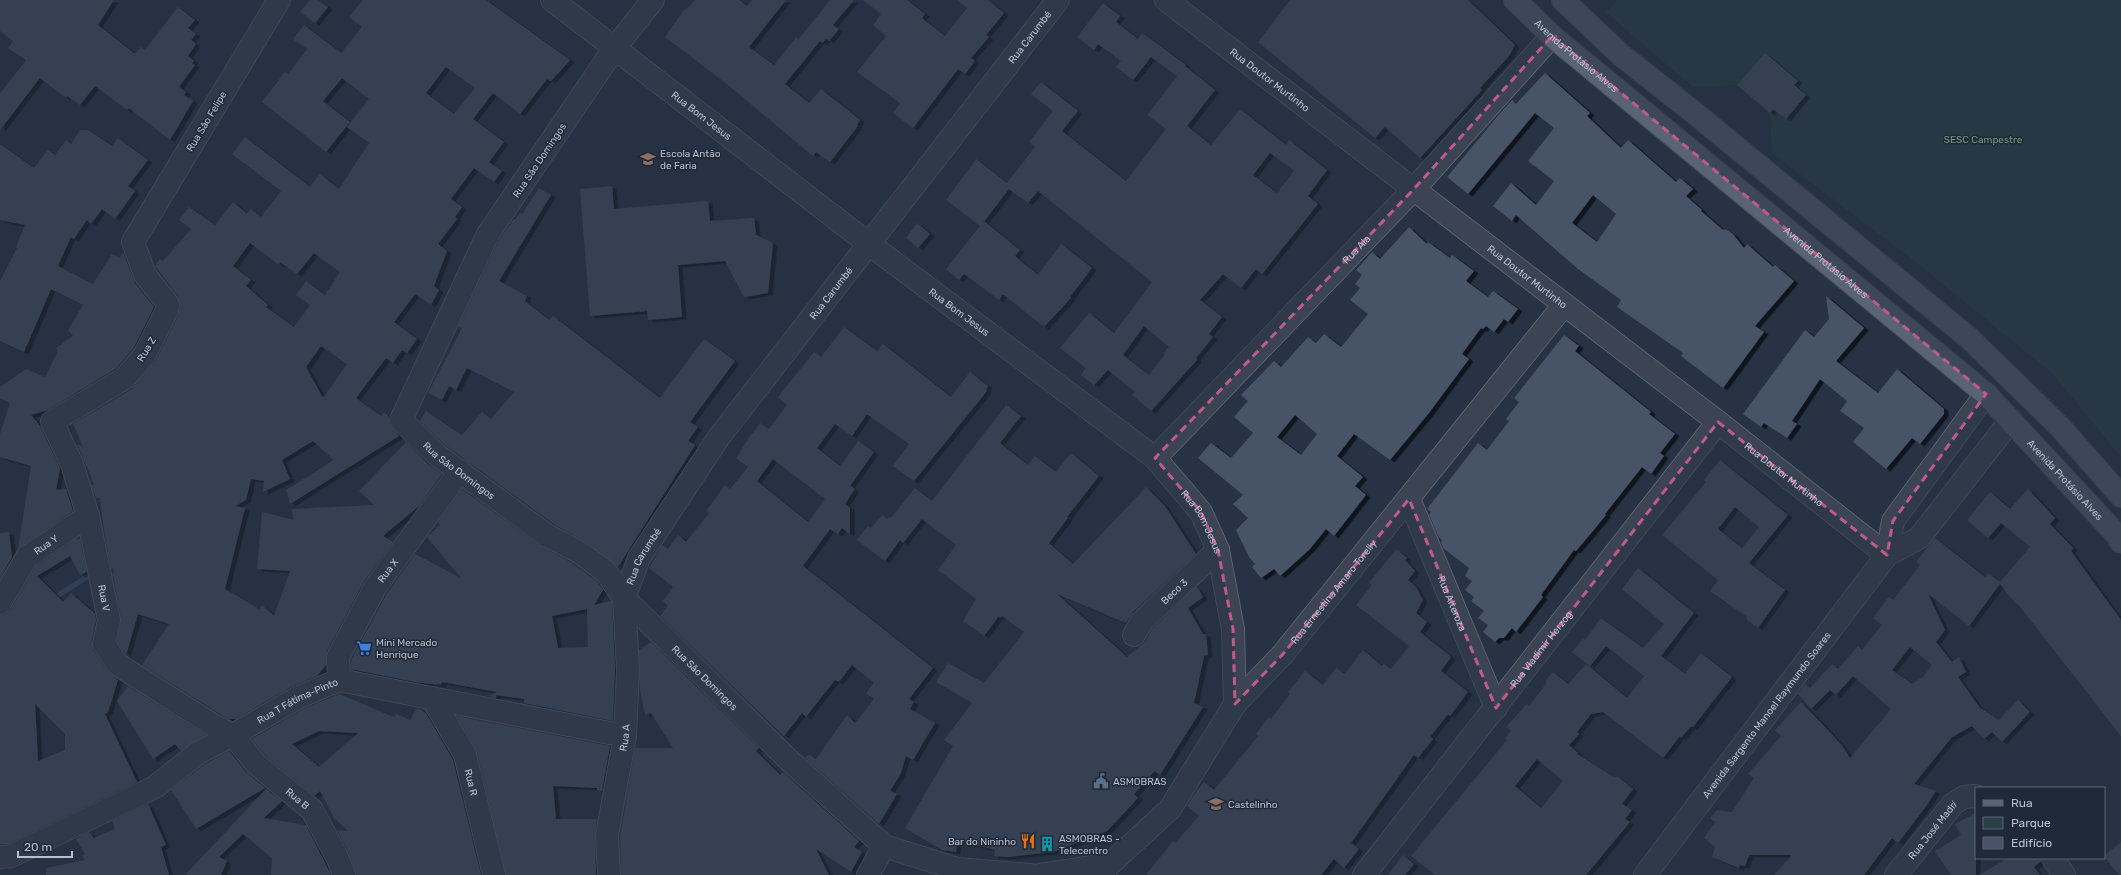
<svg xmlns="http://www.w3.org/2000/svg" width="2121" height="875" font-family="Rubik,sans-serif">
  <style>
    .green { fill: #294045 }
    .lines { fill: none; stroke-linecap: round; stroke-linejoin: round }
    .stream { stroke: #3d4e6d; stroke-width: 5.5 }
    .building { fill: #465266; fill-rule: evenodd; filter: url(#shadow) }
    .minor-casing { stroke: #5a6271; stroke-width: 24 }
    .major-casing { stroke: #454d5d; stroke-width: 24 }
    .minor { stroke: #3c4453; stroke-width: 22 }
    .major { stroke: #5a6373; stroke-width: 22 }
    .marked { fill: none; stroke: #be5b89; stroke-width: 3; stroke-dasharray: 8 5; stroke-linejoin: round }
    .labels { text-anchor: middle; stroke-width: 3; stroke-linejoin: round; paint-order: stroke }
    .street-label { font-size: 10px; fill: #b9c0cd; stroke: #202939 }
    .park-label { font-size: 10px; fill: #709e7d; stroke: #202939 }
    .poi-label { font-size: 10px; fill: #b9c0cd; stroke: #202939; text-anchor: start }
  </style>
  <defs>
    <filter id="shadow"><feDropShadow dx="4.5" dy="2.5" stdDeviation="0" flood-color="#0009"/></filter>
  </defs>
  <rect width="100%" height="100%" fill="#273244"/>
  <path class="green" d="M1618,0H2121V457L2053,374L1911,258L1772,153L1770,113L1737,85L1693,87L1606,12Z"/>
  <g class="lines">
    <path class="stream" d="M52,599L87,577"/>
  </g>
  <path class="building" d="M0,0H114L98,25L135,54L141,47L145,50L178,7L195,20L188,28L196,34L191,40L196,44L188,56L194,61L192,63L195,65L179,87L186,92L184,95L193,101L170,140L129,108L127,110L95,86L80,105L67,96L66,98L40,78L0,130V94L26,60L8,48L13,41L0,31Z
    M310,0H318L328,7L315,23L300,12Z
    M363,0H486L570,60L551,81L547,79L520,114L493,93L473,119L504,142L489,162L502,171L494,182L474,168L451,199L462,207L455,217L457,219L438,244L447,251L434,286L439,290L431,305L415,294L394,322L417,339L407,353L402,350L393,363L386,358L356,398L381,416L384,412L389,417V423L399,436L290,504L286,490L334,460L313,441L282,460L290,479L263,492L264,481L251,479L246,500L235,506L245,508L225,589L259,609L262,605L274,616L290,571L257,569L262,512L294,520L291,509L374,505L359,491L406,442L428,464L442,474L420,505L383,536L393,542L365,580L327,651L326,665L317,676L291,687L236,719H228L142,665L169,624L138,614L126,655L117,642L121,618L113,575L114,568L111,569L104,531L100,498H96L91,485L94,484L77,444L83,447L73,424L132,389L156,360L178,316L180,306L178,296L155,266L160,259L163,261L191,229L179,220L189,207L215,225L233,202L247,214L251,209L261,217L281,191L232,154L245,137L310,187L320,174L339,189L369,143L347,127L369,99L342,78L323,101L350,122L326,152L262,102L285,72L288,74L307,49L293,39L304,25L341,53L362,27L349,17ZM446,67L475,88L454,114L426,93ZM250,243L279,265L280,262L297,274L314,253L340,272L325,295L306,281L296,295L310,305L294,327L266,307L268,305L246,286L251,280L233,266ZM321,346L347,364L323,398L306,367Z
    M695,0H739L747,6L752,0H786L749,47L774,65L796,37L799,39L830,0H854L833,25L839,29L829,41L826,38L823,43L820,41L785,84L809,103L821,89L860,120L857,125L858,126L830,162L816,152L813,156L728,85L665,37L684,10L690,6Z
    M863,0H907L925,14L922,18L945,36L967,8L957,0H988L1004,13L986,35L989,37L971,58L975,61L965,74L958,69L913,128L893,113L900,103L857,72L886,36L873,25L881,14Z
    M1290,0H1468L1515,45L1509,56L1480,88L1482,90L1420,158L1385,127L1375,138L1258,42Z
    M1103,3L1120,16L1116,22L1138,39L1142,33L1186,65L1177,76L1151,57L1133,80L1116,67L1121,61L1098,44L1094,50L1077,37Z
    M1765,53L1798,81L1794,85L1806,95L1786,119L1773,109L1770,113L1737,85Z
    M1185,66L1215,90L1187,126L1211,145L1240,109L1286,145L1289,140L1327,170L1308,196L1318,204L1262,274L1256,269L1241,288L1223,274L1200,300L1222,317L1209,334L1213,337L1196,358L1197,360L1151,411L1132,395L1135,392L1108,370L1094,385L1081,375L1086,368L1060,348L1089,313L1114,333L1152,282L1038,191L1028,203L1009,189L983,223L984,221L1020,250L1015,256L1038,275L1061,244L1092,268L1070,297L1071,298L1044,327L1003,294L999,300L964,274L959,280L946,269L980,226L946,200L976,159L1007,183L1035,147L1029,142L1053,111L1031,94L1041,82L1078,111L1062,131L1126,181L1166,129L1147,115ZM1270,153L1294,171L1277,193L1253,175ZM1144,326L1169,347L1164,353L1165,354L1149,375L1123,355Z
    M1545,73L1590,113L1587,116L1621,148L1628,140L1676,182L1680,178L1693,189L1686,196L1702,210L1701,211L1723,230L1725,229L1733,234L1744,248L1747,244L1773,267L1775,265L1794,281L1755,326L1764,332L1723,388L1681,356L1683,353L1617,307L1621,300L1578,269L1516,215L1512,221L1493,206L1511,183L1536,205L1554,181L1528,161L1554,128L1535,113L1468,194L1447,177L1501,112L1512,100L1516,104ZM1593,195L1616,214L1597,242L1572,223Z
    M80,130H88L112,146L118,138L148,160L128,186L135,191L115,219L102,209L91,224L87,220L74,239L71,237L58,266L93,284L112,254L120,257L123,252L135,283L154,307L134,347L117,368L48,410L31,415L40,426L60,468L56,490L66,489L73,511L18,549L31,466L0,457V434L10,403L0,398V387L26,369L45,377L58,351L56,348L73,336L68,330L83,305L51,289L24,352L0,341V281L17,248L16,247L25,225L0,220V144L34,168L48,150L55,155L66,140L71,144Z
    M612,186L614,209L708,201L710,221L754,218L756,235L773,243L768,293L744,297L725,261L678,265L682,317L648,320L647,311L590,316L580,189Z
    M539,188L551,195L499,281L527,296L525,301L549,320L553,316L660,398L704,339L735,361L690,422L698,427L688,441L695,445L618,567L586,542L555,525L445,445L420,421L426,411L462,435L482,412L491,419L514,392L467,368L456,390L449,386L442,400L428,393L462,328L458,327L499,240L514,219L515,220L520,213L522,214Z
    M917,223L930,234L918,248L906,238Z
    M1409,227L1427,244L1428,242L1450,258L1452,255L1474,271L1466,281L1488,297L1493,291L1518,309L1508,322L1504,319L1494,332L1486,326L1483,329L1481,328L1462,354L1469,359L1429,413L1390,460L1354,434L1337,456L1363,477L1355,486L1366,495L1334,536L1326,529L1310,549L1280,576L1274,569L1261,578L1252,567L1255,564L1249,557L1236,530L1248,518L1233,504L1243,495L1198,458L1211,443L1231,458L1253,433L1234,417L1248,401L1241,395L1274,361L1281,367L1308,337L1316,343L1324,334L1341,347L1368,314L1350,300L1360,288L1355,284L1362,275L1356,270L1372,252L1380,259ZM1295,415L1317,434L1301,455L1277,437Z
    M1826,296L1864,328L1836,361L1878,393L1897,369L1944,409V414L1920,444L1912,438L1886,469L1853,442L1864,428L1840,411L1847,401L1820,379L1792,421L1797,424L1787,438L1764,423L1761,427L1743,414L1805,330L1814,337L1829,319Z
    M844,327L877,351L883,344L951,397L970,372L988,386L986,390L987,391L914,481L893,466L909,444L867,414L852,436L835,424L817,448L840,466L858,441L874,452L850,486L855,489L845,504L850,508V534L842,528L838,534L830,529L803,566L933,668L909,699L914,702L910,709L935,723L913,760L906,756L901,773L890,791L897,794L879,824L805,758L809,754L816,759L847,715L855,723L874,699L866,693L874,683L852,665L839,682L835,680L806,717L802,713L784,736L660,616L668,606L663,601L673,587L649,568L662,545L668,549L678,535L686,542L709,513L706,511L725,485L730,489L748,467L736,458L748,439L760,423L769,429L787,405L778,397L814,352L821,357ZM773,459L825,499L808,522L757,481Z
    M1564,335L1579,346L1575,351L1651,412L1649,414L1675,434L1660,453L1664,456L1651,474L1642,467L1605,514L1606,515L1593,531L1576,551L1574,550L1541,595L1543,597L1516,632L1512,628L1504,638H1499L1495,642L1483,632L1488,625L1478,618L1484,611L1471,601L1474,597L1465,590L1472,581L1465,576L1469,568L1443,548L1441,542L1442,540L1438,536L1429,515L1431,512L1427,509L1478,443L1487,450L1509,421L1506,419L1519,402L1514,398Z
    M1006,405L1021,416L1000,443L1028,465L1035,456L1056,472L1071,453L1099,476L1067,517L1068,518L1049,543L1073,564L1146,487L1165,506L1196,554L1133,612L1126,623L1057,594L1127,657L1145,642L1152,629L1198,585L1197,587L1203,597L1188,608L1203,634H1206L1208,655L1204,656L1194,703L1203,707L1160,775L1155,771L1134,794L1138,798L1125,812L1107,831L1053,852L1008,857L994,856L995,850L957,840L956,852L942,850L905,828L953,746L944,740L972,703L936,682L948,663L984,683L1024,632L1002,616L1000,618L999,616L984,636L963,621L976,599L938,570L956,545L922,519L903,543L900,540L885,561L857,540L868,526L871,528L882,515L887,519L889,517L891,518L915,488L932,501Z
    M1720,460L1788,515L1749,563L1785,590L1758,628L1746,619L1747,617L1710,591L1718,580L1662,535L1706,482L1704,480ZM1735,507L1759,527L1742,548L1718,529Z
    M462,489L541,546L572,563L597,581L603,590L594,605L611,601L612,602L615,670L613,721L524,703V699L496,695V698L488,696L497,692L442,682L441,685L415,682L351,669V660L387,593L415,554L461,578L427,537L440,525L438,522ZM587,609L588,647L558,648L552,616Z
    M2028,489L2055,518L2050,524L2073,548L2071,551L2121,620V736L2017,603L2016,604L2000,584L1969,626L1928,594L1945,630L1936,642L1952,662L1959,657L1966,672L1958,677L1980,708L1999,720L2018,700L2030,712L2002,742L1992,732L1984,739L1972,726L1952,737L1914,784L1936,791L1927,805L1898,843L1892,838L1864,875H1774L1792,855H1749L1745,866L1740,865L1739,868L1712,857L1715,847L1704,838L1715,822L1710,818L1717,810L1732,812L1754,778L1748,774L1781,736L1775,730L1801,702L1841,744L1850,758L1891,709L1853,676L1836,695L1830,690L1811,709L1798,694L1805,684L1810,688L1832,664L1838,669L1858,646L1862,650L1882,625L1873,618L1889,597L1893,600L1920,565L1916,562L1935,538L1985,577L1988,573L2000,582L2030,547L2001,523L1988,538L1967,520L1990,492L2010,509ZM1910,647L1932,665L1923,677L1912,684L1892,670Z
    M9,532L12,557L0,578V533Z
    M76,539H80L87,572L80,575L70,556L37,576L63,602L71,593L95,614L96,620L92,641L93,650L107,671L118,680L108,712L105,714L137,782L8,844H0V615L6,614L11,609L36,566ZM35,704L65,734V750L38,761Z
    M1396,549L1407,558L1405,560L1415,571L1408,580L1416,587L1423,600L1416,613L1427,622L1420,632L1451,657L1441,671L1468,692L1450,716L1448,714L1430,737L1433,739L1418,758L1414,755L1351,843L1359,849L1344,868L1334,859L1321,875H1146L1173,841L1175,843L1199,816L1187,806L1193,796L1204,782L1214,790L1258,736L1256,734L1269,717L1271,719L1290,694L1288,692L1305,671L1323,685L1336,668L1345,674L1363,650L1382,666L1384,664L1391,669L1409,646L1356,605L1372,585L1369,583Z
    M1638,568L1694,613L1661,656L1685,674L1701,653L1732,677L1693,727L1691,726L1681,738L1680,736L1663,758L1603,712L1591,714L1577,732L1579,734L1569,745L1578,753L1577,754L1615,778L1617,776L1633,789L1622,804L1632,810L1625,819L1630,822L1586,875H1435L1411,856L1507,740L1505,739L1511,731L1506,727L1527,704L1529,706L1546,684V680L1553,672L1568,684L1586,664L1627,698L1644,676L1606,646L1590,666L1572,652L1583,639L1585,640L1601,618L1643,648L1664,624L1622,589ZM1537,759L1563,781L1541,808L1515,786Z
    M651,642L759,748L756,751L780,775L783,772L859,841L854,847L862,852L851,872L816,849L829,875H621L620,836L635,748H673L651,713L645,715L640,689L639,650Z
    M128,686L206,735L181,751L175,744L153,759L117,701Z
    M339,694L394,717L396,714L410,720L417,708L426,713L453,760L481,875H356L350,855L337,830L348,831L334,818L320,791L314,796L265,755L252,739L303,709ZM319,731L358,733L319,767L292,744Z
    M457,716L610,746L602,791L597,790V788L553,786L556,819H597L595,835L596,875H506L477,752Z
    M229,751L246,772L265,788L196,829L171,790L205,764Z
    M266,789L282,801L264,818L306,825L331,875H271L272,858L243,834L219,857L227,861L221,875H185Z
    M148,804L166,845L161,847L169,875H46V868L85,860L82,855L85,854L76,839L89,832L94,838L115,829L112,821Z
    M1976,813V875H1951L1935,851L1961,835L1955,824Z
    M2121,842V875H2119L2104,856Z
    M1403,855L1414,864L1405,875H1388Z
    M2008,858H2041V861L2034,867L2040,875H1979Z"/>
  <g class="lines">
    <g class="minor-casing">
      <g id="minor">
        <path id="s1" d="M279,0L133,242L145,275L168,304L167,310L145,354L125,378L52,422L72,464L88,516L109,620L104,644L117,664L213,725L233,735L256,764L312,810L338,859L344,875"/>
        <path id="s2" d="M552,0L869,244L1155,458L1201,512L1218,550L1233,629L1235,704"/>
        <path id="s3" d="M653,0L614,49L488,234L401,420L437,455L548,536L579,552L606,572L624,598L792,763L884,846L957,869L1031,875"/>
        <path id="s4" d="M1166,0L1718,422L1887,555"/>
        <path id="s5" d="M1155,458L1413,190L1552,36"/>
        <path id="s6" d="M1409,499L1496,708"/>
        <path d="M1887,555L1893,521L1986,394"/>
        <path id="s7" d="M0,603L27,557L88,516"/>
        <path id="s8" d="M1134,635L1142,621L1218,550"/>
        <path id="s9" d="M339,680L338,657L376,586L460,471"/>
        <path id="s10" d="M432,698L465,755L494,875"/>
        <path id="s11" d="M0,857L11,856L155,787L198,753L233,735L297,698L339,680L625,736"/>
        <path d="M2053,858L2064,875"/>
        <path id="s12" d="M609,875L607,835L625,736L628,670L624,598L639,558L719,437L1058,0"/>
        <path d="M868,875L884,846"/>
        <path d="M1039,875L1110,864"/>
        <path id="s13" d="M1102,875L1110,864L1170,809L1235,704L1283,654L1564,305"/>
        <path id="s14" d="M1364,875L1718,422"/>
        <path id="s15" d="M1645,875L1887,555L1919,538L2011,420"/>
        <path id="s16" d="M1896,875L1953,804L1964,797L1976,796"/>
      </g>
    </g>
    <g class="major-casing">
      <g id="major">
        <path id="s17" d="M1515,0L1552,36L1986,394L2117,535L2121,542"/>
        <path d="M1563,0L1621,55L1692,111L1969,338L2060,427L2121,496"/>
      </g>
    </g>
    <use href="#minor" class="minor"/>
    <use href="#major" class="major"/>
  </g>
  <path d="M0 0H2121V875H0ZM1552,36L1986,394L1893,521L1887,555L1718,422L1496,708L1409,499L1283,654L1235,704L1233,629L1218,550L1201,512L1155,458L1413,190Z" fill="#273244" fill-opacity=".55" fill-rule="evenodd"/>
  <path class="marked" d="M1552,36L1986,394L1893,521L1887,555L1718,422L1496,708L1409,499L1283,654L1235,704L1233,629L1218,550L1201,512L1155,458L1413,190Z"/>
  <defs>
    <g id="school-bare" transform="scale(1.2)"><path d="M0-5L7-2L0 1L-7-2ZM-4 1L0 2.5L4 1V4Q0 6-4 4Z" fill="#8d6e63" stroke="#202939" stroke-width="2.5" paint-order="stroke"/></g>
    <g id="supermarket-bare" transform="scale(1.2)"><path d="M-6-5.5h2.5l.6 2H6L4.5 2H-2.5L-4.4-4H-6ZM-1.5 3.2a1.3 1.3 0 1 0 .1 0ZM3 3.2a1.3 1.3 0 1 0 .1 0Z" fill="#3f7fe0" stroke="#202939" stroke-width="2.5" paint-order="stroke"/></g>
    <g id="civic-bare" transform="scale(1.2)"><path d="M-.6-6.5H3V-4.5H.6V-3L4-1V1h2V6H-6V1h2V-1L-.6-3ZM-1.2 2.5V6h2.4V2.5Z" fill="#5c6f8a" stroke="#202939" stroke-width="2.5" paint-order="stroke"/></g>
    <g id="restaurant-bare" transform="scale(1.2)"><path d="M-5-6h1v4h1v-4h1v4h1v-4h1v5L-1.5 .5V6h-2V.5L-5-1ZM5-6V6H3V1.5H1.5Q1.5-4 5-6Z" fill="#e8710a" stroke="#202939" stroke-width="2.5" paint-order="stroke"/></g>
    <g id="building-bare" transform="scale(1.2)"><path d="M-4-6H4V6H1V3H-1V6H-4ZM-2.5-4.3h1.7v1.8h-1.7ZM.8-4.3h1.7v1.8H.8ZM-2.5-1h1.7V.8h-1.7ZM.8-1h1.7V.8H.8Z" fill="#0f9aa8" stroke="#202939" stroke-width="2.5" paint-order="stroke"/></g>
  </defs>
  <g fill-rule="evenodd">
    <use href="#school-bare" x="648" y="159"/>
    <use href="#supermarket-bare" x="364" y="648"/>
    <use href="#civic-bare" x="1101" y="781"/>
    <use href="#school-bare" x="1216" y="804"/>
    <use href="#restaurant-bare" x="1028" y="841"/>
    <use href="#building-bare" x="1047" y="844"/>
  </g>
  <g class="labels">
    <g class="street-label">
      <text dy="4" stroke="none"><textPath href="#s12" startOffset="973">Rua Carumbé</textPath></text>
      <text dy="4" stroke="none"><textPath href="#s17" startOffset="83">Avenida Protásio Alves</textPath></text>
      <text dy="4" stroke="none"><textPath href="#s4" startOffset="131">Rua Doutor Murtinho</textPath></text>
      <text dy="4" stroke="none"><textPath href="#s2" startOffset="189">Rua Bom Jesus</textPath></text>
      <text transform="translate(206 121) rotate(-59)" y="4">Rua São Felipe</text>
      <text transform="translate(539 160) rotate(-56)" y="4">Rua São Domingos</text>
      <text dy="4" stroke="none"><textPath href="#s5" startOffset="290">Rua Ala</textPath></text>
      <text dy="4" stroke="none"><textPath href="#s17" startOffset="407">Avenida Protásio Alves</textPath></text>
      <text dy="4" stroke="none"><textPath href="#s4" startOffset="455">Rua Doutor Murtinho</textPath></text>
      <text dy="4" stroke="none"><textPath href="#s12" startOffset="649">Rua Carumbé</textPath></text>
      <text dy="4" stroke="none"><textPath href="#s2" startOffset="513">Rua Bom Jesus</textPath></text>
      <text transform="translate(146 349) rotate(-59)" y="4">Rua Z</text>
      <text dy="4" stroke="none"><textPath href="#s3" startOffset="569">Rua São Domingos</textPath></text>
      <text dy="4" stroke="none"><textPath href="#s4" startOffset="779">Rua Doutor Murtinho</textPath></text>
      <text dy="4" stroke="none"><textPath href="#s17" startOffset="731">Avenida Protásio Alves</textPath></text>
      <text dy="4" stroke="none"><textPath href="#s2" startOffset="837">Rua Bom Jesus</textPath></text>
      <text dy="4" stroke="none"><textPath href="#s7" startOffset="76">Rua Y</textPath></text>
      <text dy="4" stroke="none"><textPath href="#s12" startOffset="325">Rua Carumbé</textPath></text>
      <text dy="4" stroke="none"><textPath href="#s9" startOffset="123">Rua X</textPath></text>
      <text dy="4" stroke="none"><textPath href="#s8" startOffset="60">Beco 3</textPath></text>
      <text dy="4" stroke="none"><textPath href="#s13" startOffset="368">Rua Ernestina Amaro Torelly</textPath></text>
      <text dy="4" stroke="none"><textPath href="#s1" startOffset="711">Rua V</textPath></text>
      <text dy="4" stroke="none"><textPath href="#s6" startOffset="113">Rua Alteroza</textPath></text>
      <text dy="4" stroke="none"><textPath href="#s14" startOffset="287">Rua Vladimir Herzog</textPath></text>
      <text dy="4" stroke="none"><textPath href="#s3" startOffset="893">Rua São Domingos</textPath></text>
      <text dy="4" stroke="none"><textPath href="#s11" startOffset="338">Rua T Fátima-Pinto</textPath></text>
      <text dy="4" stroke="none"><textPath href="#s15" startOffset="201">Avenida Sargento Manoel Raymundo Soares</textPath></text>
      <text dy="4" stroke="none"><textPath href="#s12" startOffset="139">Rua A</textPath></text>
      <text dy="4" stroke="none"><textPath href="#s10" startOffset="94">Rua R</textPath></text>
      <text dy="4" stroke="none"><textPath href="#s1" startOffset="1009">Rua B</textPath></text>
      <text dy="4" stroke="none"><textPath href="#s16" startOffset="58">Rua José Madri</textPath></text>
    </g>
    <g class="park-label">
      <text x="1983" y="143">SESC Campestre</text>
    </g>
    <g class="poi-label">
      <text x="660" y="157">Escola Antão<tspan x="660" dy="12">de Faria</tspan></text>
      <text x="376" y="646">Mini Mercado<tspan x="376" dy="12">Henrique</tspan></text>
      <text x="1113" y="785">ASMOBRAS</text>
      <text x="1228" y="808">Castelinho</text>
      <text x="1059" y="842">ASMOBRAS -<tspan x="1059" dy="12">Telecentro</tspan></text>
      <text x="1016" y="845" text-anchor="end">Bar do Nininho</text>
    </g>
  </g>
  <rect x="1975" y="787" width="130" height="72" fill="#202939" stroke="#5d6574"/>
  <rect x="1983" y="800" width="20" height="6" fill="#5a6373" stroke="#5d6574"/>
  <text x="2011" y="807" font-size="12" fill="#b9c0cd">Rua</text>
  <rect x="1983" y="817" width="20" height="12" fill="#294045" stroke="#5d6574"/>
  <text x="2011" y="827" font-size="12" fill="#b9c0cd">Parque</text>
  <rect x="1983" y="837" width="20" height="12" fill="#465266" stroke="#5d6574"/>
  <text x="2011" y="847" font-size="12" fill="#b9c0cd">Edifício</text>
  <path d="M18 851v6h54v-6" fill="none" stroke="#b9c0cd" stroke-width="2"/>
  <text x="24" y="851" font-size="12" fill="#b9c0cd" stroke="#202939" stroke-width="3" paint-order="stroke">20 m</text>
</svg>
